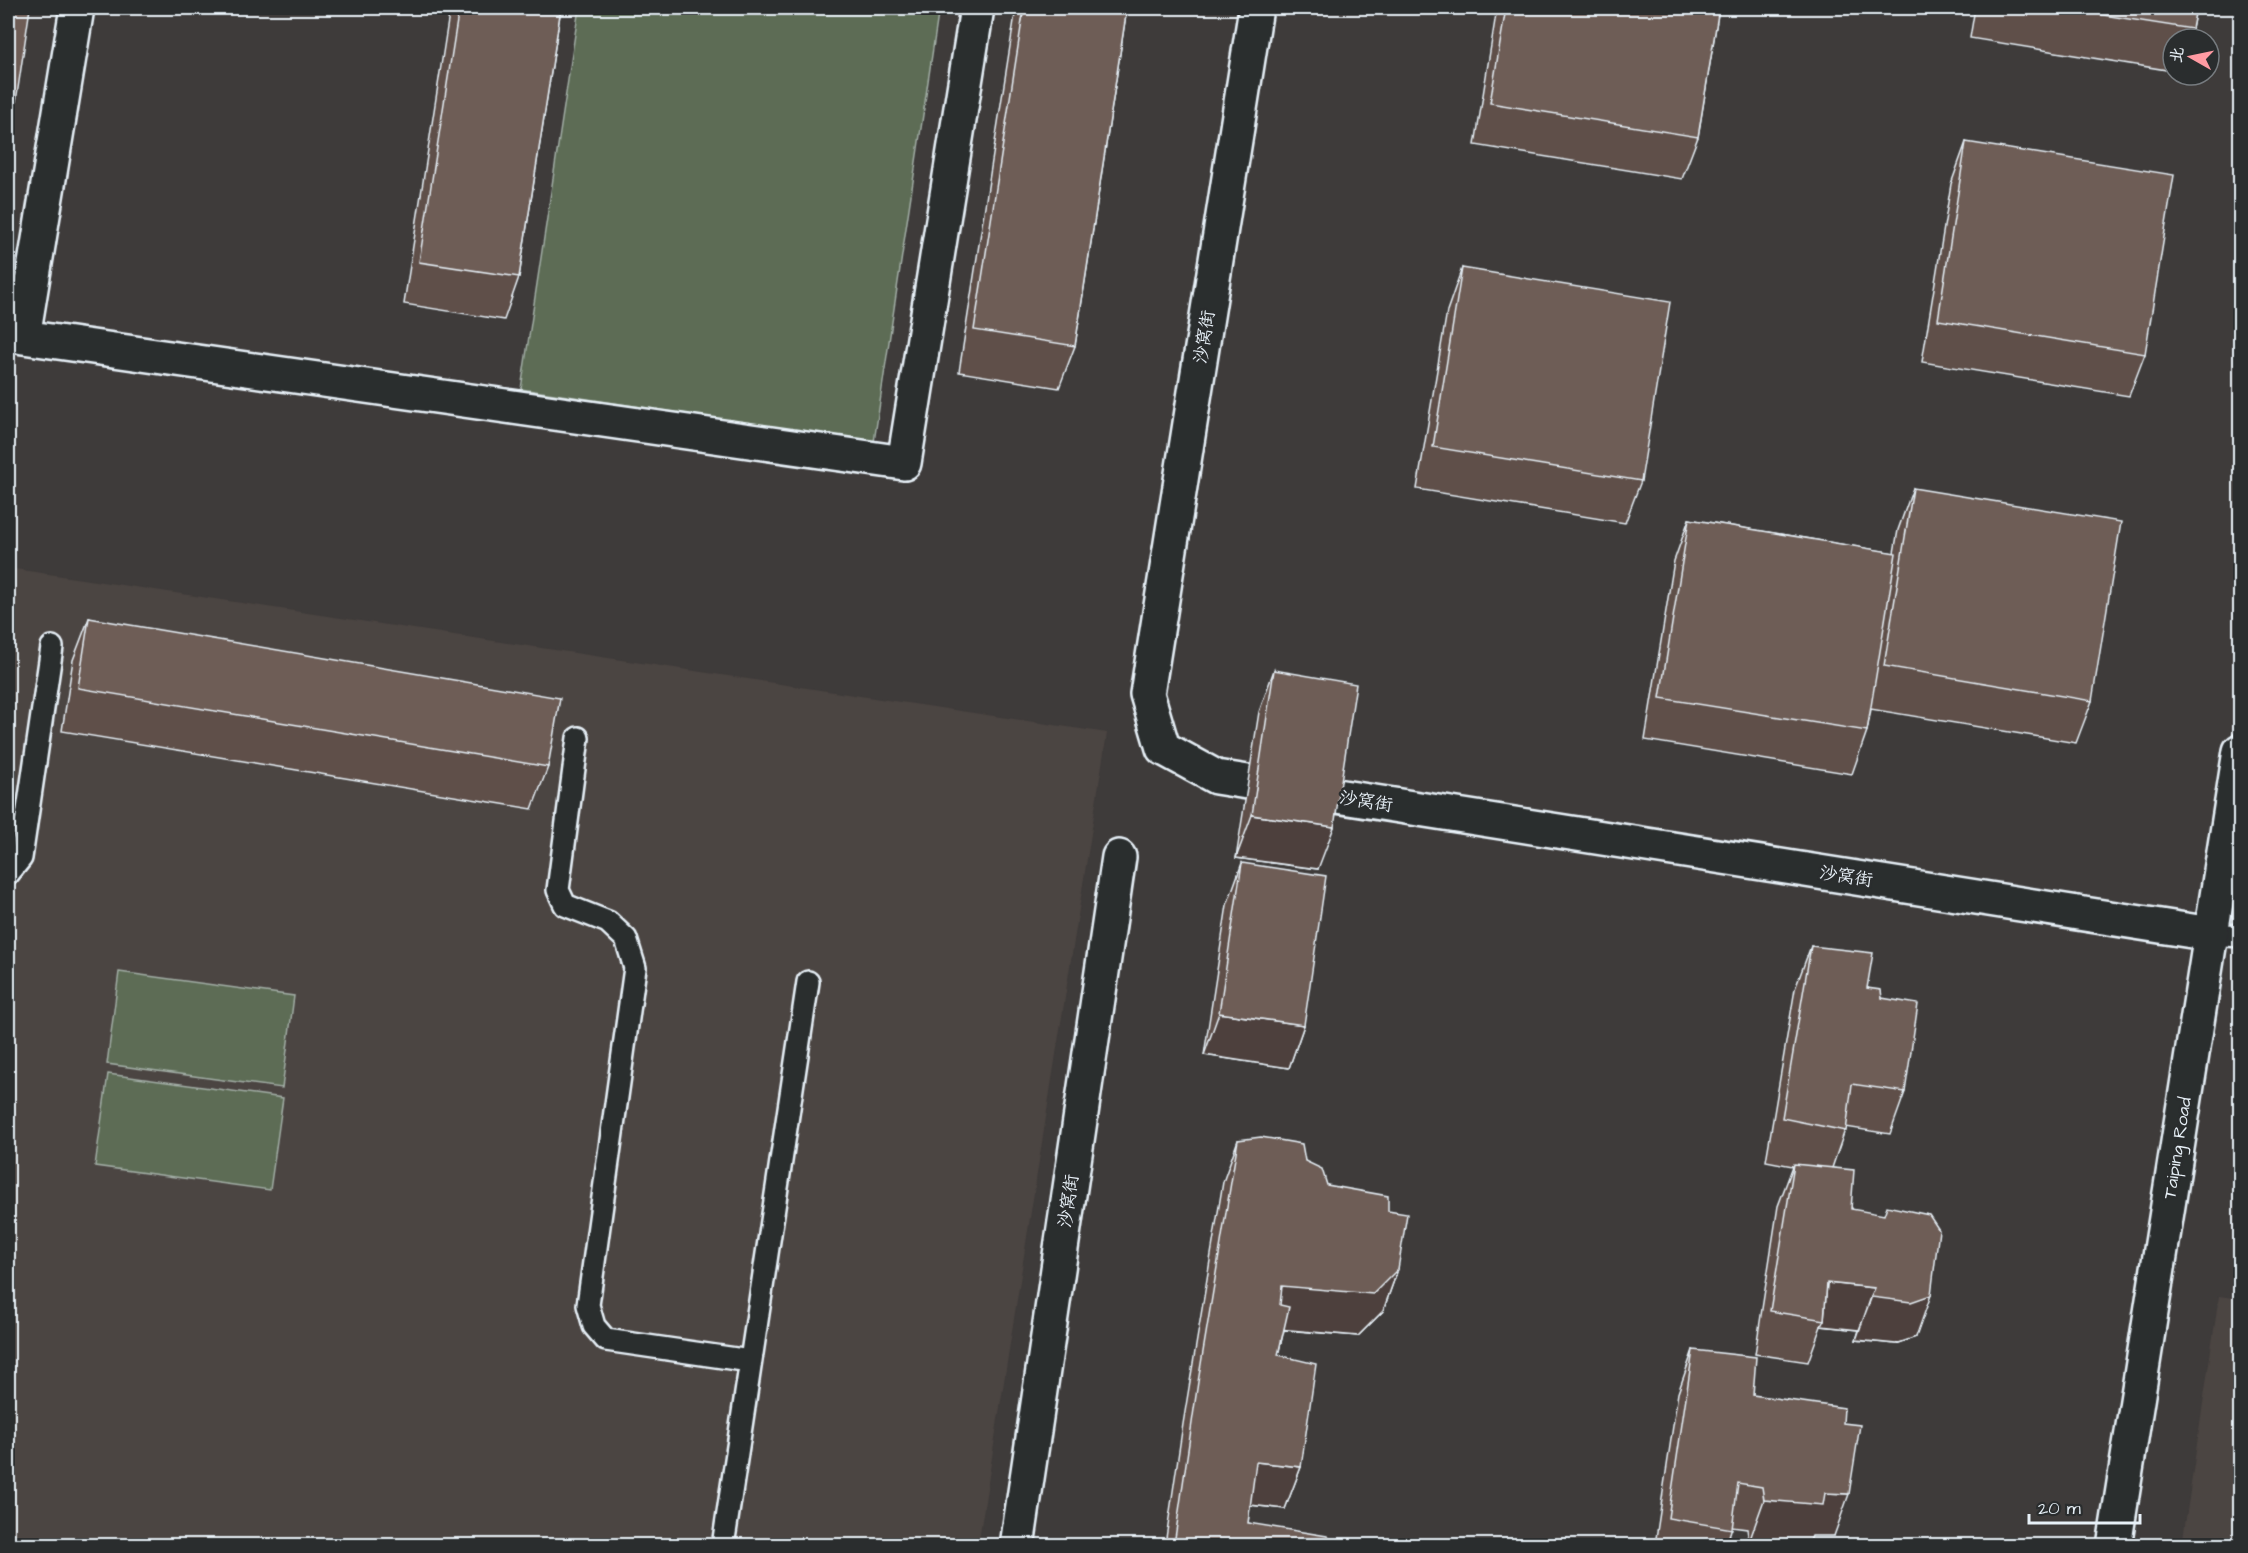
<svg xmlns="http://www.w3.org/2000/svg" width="2248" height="1553" font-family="'Architects Daughter','LXGW WenKai TC',sans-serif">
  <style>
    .built { fill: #4c4542 }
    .green { fill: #5d6c55; stroke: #a2aea6; stroke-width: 1.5 }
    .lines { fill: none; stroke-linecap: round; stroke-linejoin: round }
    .lane-casing { stroke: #e8f1f8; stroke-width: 26 }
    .street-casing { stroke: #e8f1f8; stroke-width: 38 }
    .secondary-casing { stroke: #e8f1f8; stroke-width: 38 }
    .lane { stroke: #2a2d2e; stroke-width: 21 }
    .street { stroke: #2a2d2e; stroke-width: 33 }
    .secondary { stroke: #2a2d2e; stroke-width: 33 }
    .wall { fill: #5f504a; stroke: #e8f1f8; stroke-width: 1.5 }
    .shaded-wall { fill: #4d413c; stroke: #e8f1f8; stroke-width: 1.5 }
    .building { fill: #6e5d56; stroke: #e8f1f8; stroke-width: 1.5 }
    .labels { text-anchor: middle; stroke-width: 5; stroke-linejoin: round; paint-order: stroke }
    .street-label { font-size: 18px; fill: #e8f1f8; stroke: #2a2d2e }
  </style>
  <rect width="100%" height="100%" fill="#3e3b3a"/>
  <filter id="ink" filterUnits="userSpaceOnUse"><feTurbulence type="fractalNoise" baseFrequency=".0167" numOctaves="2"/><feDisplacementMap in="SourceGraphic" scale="12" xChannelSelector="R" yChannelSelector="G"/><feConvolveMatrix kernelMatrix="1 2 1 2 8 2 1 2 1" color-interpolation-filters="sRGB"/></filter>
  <g filter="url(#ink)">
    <path class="built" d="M8,568L1107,733L978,1545H8Z
      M2219,1296L2240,1299V1545H2182Z"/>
    <path class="green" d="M579,8H939L874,442L521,389Z
      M119,972L294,996L282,1088L107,1064Z
      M108,1074L283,1098L270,1190L95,1166Z"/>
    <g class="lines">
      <g class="lane-casing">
        <path id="lane" d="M578,738L558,890L565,905L608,922L626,939L635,968L588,1305L594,1326L606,1340L750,1361
          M8,874L21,858L52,647
          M2211,934L2240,936
          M723,1546L808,982"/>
      </g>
      <g class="street-casing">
        <path id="street" d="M77,8L23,337L904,463L977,8
          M1017,1546L1119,857"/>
      </g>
      <g class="secondary-casing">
        <path id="secondary" d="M1256,8L1147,694L1163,748L1216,777L2211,934
          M2114,1546L2240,751"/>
      </g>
      <use href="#lane" class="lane"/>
      <use href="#street" class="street"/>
      <use href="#secondary" class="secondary"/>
    </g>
    <path class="wall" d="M450,8H561L519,277L504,320L404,304Z
      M1016,8H1127L1075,346L1059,388L959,372Z
      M1497,8H1719L1698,137L1682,179L1475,145Z
      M1975,8H2196L2192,29L2189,39H2173V71L1970,38Z
      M1966,142L2145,354L2129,396L1922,362L1951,184Z
      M1462,268L1641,481L1625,523L1417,489L1447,311Z
      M1913,488L2092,701L2076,743L1871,709L1867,731L1852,774L1645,740L1674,561L1689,519L1894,553L1898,530Z
      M89,618L548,767L532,809L62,731L73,660Z
      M1274,670L1318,869L1236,858L1259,712Z
      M1242,863L1304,1025L1289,1068L1204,1055L1227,905Z
      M1811,946L1882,998L1905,1092L1890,1134L1846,1127L1832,1168L1916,1337L1896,1344L1856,1340L1859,1330L1821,1326L1808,1362L1755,1354L1778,1206L1793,1166L1766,1161L1795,989Z
      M1238,1140L1305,1161L1327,1185L1388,1211L1398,1269L1383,1311L1358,1336L1284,1330L1278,1355L1301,1467L1285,1509L1250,1505L1248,1523L1337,1545H1165L1183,1424L1223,1182Z
      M1693,1350L1753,1395L1834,1536H1812L1808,1545H1792L1749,1542L1747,1529L1732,1527L1726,1545H1655L1678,1393Z"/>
    <path class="shaded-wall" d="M1252,815L1334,827L1318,869L1236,858Z
      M1219,1013L1304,1025L1289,1068L1204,1055Z
      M1398,1269L1383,1311L1358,1336L1267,1328L1282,1286Z
      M1827,1283L1875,1288L1859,1330L1821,1326L1824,1320Z
      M1931,1295L1916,1337L1896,1344L1856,1340L1871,1297Z
      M1256,1462L1301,1467L1285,1509L1241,1504Z
      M1825,1493L1849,1494L1834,1536H1812L1808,1545H1792L1749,1542L1764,1500Z"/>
    <path class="building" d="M8,8H30L8,155Z
      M459,8H561L519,277L419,262Z
      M1024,8H1127L1075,346L974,330Z
      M1506,8H1719L1698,137L1490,103Z
      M2059,8H2196L2192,29Z
      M1966,142L2174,175L2145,354L1938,320Z
      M1462,268L1670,302L1641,481L1433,447Z
      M1913,488L2121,522L2092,701L1884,666Z
      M1689,519L1896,553L1867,731L1660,698Z
      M89,618L560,698L548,767L78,688Z
      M1274,670L1356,684L1334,827L1252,815Z
      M1242,863L1326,876L1304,1025L1219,1013Z
      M1811,946L1873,953L1867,988L1881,990L1882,998L1918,1004L1905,1092L1852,1084L1846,1131L1782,1118Z
      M1261,1137L1302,1144L1305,1161L1322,1169L1327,1185L1388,1196V1211L1407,1214L1398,1269L1373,1294L1282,1286L1280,1305L1289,1307L1278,1355L1316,1364L1301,1467L1256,1462L1248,1523L1327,1536L1337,1545H1174L1198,1382L1238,1140Z
      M1794,1164L1854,1170L1851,1209L1884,1215L1887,1206L1929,1215L1939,1230L1931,1295L1911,1302L1871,1297L1875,1288L1827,1283L1824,1320L1770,1311Z
      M1693,1350L1756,1357L1753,1395L1844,1408L1843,1423L1860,1425L1849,1494L1825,1493L1823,1505L1764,1500L1762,1487L1738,1483L1732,1529L1668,1518Z"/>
  </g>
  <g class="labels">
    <g class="street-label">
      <text transform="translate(1204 337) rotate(-81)" y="6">沙窝街</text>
      <text transform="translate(1366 801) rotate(9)" y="6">沙窝街</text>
      <text transform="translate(1846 876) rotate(9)" y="6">沙窝街</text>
      <text transform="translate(2177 1148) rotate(-81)" y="6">Taiping Road</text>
      <text transform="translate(1068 1201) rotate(-82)" y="6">沙窝街</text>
    </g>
  </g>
  <rect width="2248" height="1553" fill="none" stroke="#2a2d2e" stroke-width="30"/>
  <rect x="15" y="15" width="2218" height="1523" fill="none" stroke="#e8f1f8" stroke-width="2" filter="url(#ink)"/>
  <g transform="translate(2191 57) rotate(279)"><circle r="28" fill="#2a2d2e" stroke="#767b7f" stroke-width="1.5"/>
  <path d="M0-4.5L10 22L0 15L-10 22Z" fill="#ff9aa2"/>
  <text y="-9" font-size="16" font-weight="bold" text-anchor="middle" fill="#e8f1f8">北</text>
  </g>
  <path d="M2029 1514v9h111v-9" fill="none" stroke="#e8f1f8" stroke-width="3"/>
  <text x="2038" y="1514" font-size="18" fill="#e8f1f8" stroke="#2a2d2e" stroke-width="4.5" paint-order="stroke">20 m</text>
</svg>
